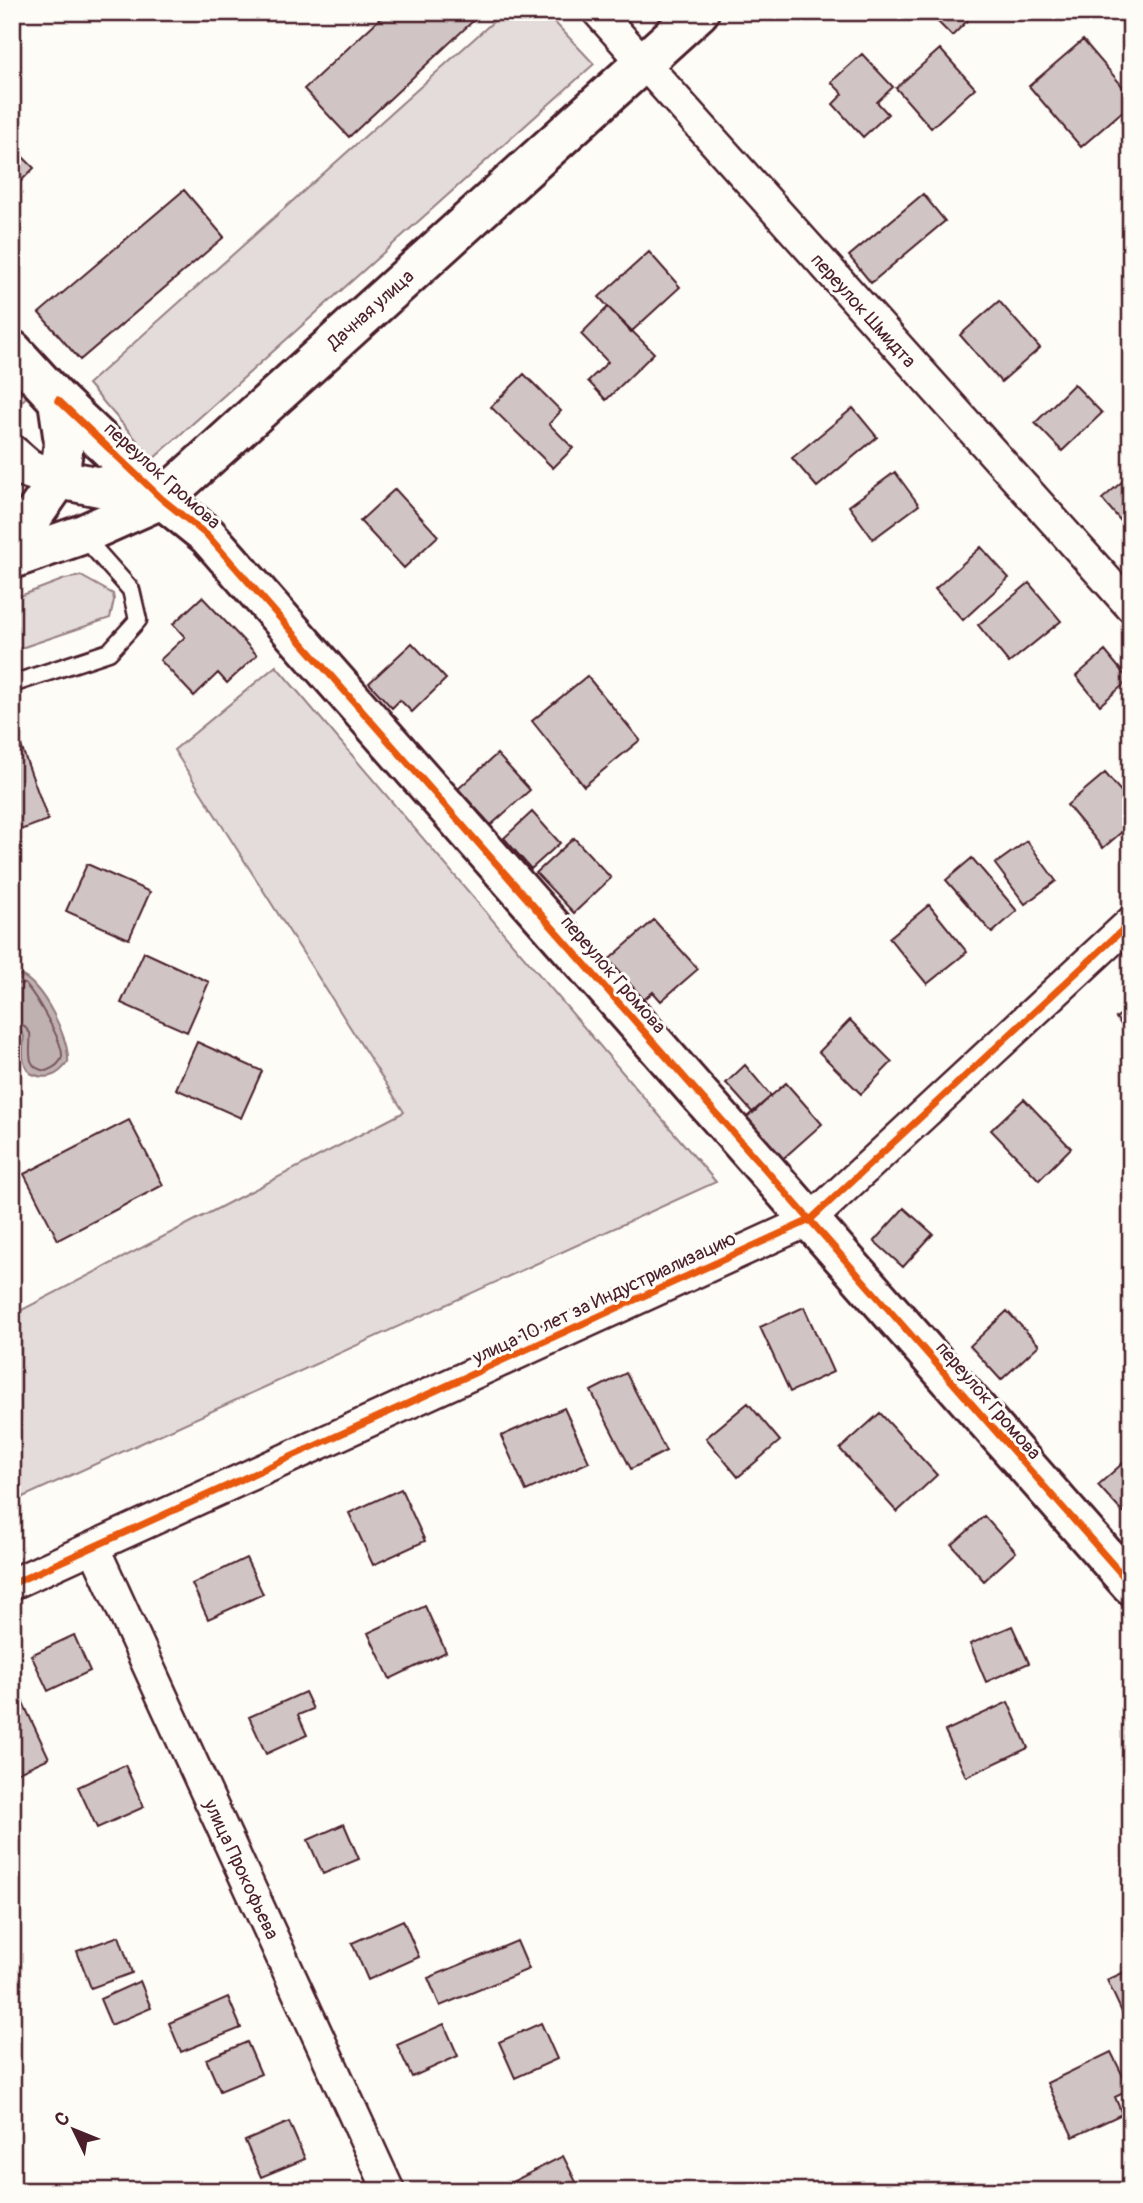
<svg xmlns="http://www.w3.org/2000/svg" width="1143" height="2203" font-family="Pangolin,sans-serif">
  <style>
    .green { fill: #e3dcda; stroke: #967e82; stroke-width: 2 }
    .water { fill: #c0b1b1; stroke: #91777b; stroke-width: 2 }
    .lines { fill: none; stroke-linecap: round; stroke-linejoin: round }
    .shore { stroke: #795961; stroke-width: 2 }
    .building { fill: #d0c5c4; stroke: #4a1f2b; stroke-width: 2 }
    .lane-casing { stroke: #4a1f2b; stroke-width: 21 }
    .street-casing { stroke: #4a1f2b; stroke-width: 35 }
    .secondary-casing { stroke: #4a1f2b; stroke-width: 44 }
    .primary-casing { stroke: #4a1f2b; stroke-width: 44 }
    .lane { stroke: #fdfcf7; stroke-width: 16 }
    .street { stroke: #fdfcf7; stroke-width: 30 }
    .secondary { stroke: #fdfcf7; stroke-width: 38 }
    .primary { stroke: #fdfcf7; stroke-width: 38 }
    .cycleway-casing { stroke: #fdfcf7; stroke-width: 11 }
    .cycleway { stroke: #e8590c; stroke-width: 7 }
    .labels { text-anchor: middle; stroke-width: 6; stroke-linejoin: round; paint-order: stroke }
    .street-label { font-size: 19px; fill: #4a1f2b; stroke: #fdfcf7 }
  </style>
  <rect width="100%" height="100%" fill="#fdfcf7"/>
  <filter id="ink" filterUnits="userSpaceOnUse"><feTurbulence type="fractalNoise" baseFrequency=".0143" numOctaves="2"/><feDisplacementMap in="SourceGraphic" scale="14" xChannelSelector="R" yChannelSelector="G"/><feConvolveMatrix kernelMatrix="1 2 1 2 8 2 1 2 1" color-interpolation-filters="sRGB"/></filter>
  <g filter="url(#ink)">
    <path class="green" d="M504,12H545L594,64L153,459L88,384Z
      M12,373L31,393L12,410Z
      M81,576L113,594L114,600L110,618L12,651V599L65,579Z
      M276,666L716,1182L12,1502V1315L404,1112L174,750Z"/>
    <path class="water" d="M20,975C42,983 70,1039 68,1062C58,1076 47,1081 30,1073C20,1061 23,1050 24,1036L19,1030L12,1028V977Z"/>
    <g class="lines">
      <path class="shore" d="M12,983L25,984C35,995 63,1041 62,1056C61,1064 53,1068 46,1071C23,1068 32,1048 30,1033L23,1025L12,1022"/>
    </g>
    <path class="building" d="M387,12H465L473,21L349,137L304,89Z
      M928,12H973L974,14L952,36Z
      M1083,40L1131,96V104L1081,147L1029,86Z
      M940,49L975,88L931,128L896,88Z
      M862,54L893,87L877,102L888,114L863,137L833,104L843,94L831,82Z
      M12,146L34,168L12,190Z
      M184,190L224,237L80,360L39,313Z
      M923,194L945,221L871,283L849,256Z
      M649,252L680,287L631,332L599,297Z
      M999,301L1040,348L1001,382L960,335Z
      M608,307L654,353L606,400L588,381L608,362L581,334Z
      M524,374L561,411L549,424L573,448L553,468L491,407Z
      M1074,384L1102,413L1062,451L1035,423Z
      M853,408L877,437L817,487L792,458Z
      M895,472L919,505L873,539L849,506Z
      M1131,474V533L1102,499Z
      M395,489L438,536L404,568L360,521Z
      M981,547L1009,578L963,620L935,589Z
      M1029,583L1061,621L1009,663L978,625Z
      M202,597L257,655L227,683L218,673L194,696L160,660L185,637L173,624Z
      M412,643L446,679L412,712L400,700L392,708L369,683Z
      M1105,651L1129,680L1100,705L1076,676Z
      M587,676L640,740L584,786L532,721Z
      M16,732L48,820L12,833V733Z
      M497,754L530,790L491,825L458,789Z
      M1105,773L1131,803V824L1103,848L1067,805Z
      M532,812L560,843L531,869L504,838Z
      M574,838L611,878L574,913L536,873Z
      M1027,841L1056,881L1025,904L995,864Z
      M972,858L1017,911L992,933L946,880Z
      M87,864L150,892L129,939L66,911Z
      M929,905L967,952L927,984L889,938Z
      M654,920L698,969L661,1001L653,992L640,1003L605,963Z
      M144,952L209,982L187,1032L121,1003Z
      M1131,1006V1037L1116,1018Z
      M850,1020L892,1062L861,1094L819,1052Z
      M197,1042L262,1071L241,1118L176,1089Z
      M745,1065L771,1096L753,1113L726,1083Z
      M786,1083L822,1124L777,1164L740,1123Z
      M1024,1099L1071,1148L1039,1180L991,1130Z
      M129,1120L163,1185L58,1240L24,1174Z
      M904,1208L933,1234L903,1267L874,1241Z
      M804,1307L833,1372L790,1392L760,1327Z
      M1007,1311L1039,1345L1001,1380L970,1346Z
      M626,1373L666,1451L631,1469L591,1391Z
      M748,1403L780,1441L738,1477L706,1438Z
      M564,1408L589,1462L526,1491L501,1436Z
      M880,1413L937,1475L897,1512L840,1449Z
      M1131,1456V1505L1123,1513L1098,1485Z
      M401,1489L425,1541L373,1565L349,1513Z
      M984,1516L1016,1552L984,1581L952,1545Z
      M246,1558L263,1594L208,1619L192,1584Z
      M425,1606L446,1652L390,1679L368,1633Z
      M1012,1626L1029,1663L986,1682L970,1644Z
      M74,1635L90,1671L48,1691L31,1655Z
      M12,1679L49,1758L12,1775Z
      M305,1692L313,1709L298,1715L307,1735L266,1754L249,1717Z
      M1008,1702L1028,1748L966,1777L945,1731Z
      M125,1765L144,1807L97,1828L78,1787Z
      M344,1824L359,1859L323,1874L308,1840Z
      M403,1920L419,1957L368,1980L352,1943Z
      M119,1936L132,1973L91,1988L77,1951Z
      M517,1941L529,1969L440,2006L428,1978Z
      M1131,1969V2021L1127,2023L1107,1980Z
      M140,1981L151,2008L111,2025L100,1999Z
      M228,1997L241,2028L181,2052L169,2023Z
      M541,2023L557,2059L515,2078L499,2042Z
      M444,2024L458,2056L412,2077L397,2045Z
      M247,2042L261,2074L220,2091L206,2059Z
      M1111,2052L1130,2090L1115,2097L1122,2114L1073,2137L1047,2083Z
      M289,2122L305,2159L261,2177L245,2141Z
      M563,2156L580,2190L516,2191L512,2182Z"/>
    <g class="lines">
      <g class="lane-casing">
        <path id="lane" d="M12,684L109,652L138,620L131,590L82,535"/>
      </g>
      <g class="street-casing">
        <path id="street" d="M598,12L1131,607
          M94,1548L389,2191
          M12,1584L810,1220L1131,922"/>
      </g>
      <g class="secondary-casing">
        <path id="secondary" d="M58,400L162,499L208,536L1131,1585
          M59,479L162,499
          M12,559L81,535L162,499L699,12"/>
      </g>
      <g class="primary-casing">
        <path id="primary" d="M12,350L58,400L64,442L59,479L36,512L12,540
          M12,455L28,469L59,479"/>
      </g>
      <use href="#lane" class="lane"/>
      <use href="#street" class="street"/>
      <use href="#secondary" class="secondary"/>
      <use href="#primary" class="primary"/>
      <g class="cycleway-casing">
        <path id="cycleway" d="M58,400L162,499L208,536L1131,1585
          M12,1584L810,1220L1131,922"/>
      </g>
      <use href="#cycleway" class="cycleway"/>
    </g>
  </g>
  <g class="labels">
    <g class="street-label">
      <text transform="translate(370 309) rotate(-42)" y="7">Дачная улица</text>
      <text transform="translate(864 310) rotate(48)" y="7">переулок Шмидта</text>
      <text transform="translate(163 475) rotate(42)" y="7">переулок Громова</text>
      <text transform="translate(614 974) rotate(49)" y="7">переулок Громова</text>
      <text transform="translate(604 1297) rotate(-25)" y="7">улица 10 лет за Индустриализацию</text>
      <text transform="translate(989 1400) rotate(49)" y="7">переулок Громова</text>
      <text transform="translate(242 1869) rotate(65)" y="7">улица Прокофьева</text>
    </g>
  </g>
  <rect width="1143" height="2203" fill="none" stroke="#fdfcf7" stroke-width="42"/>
  <rect x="21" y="21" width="1101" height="2161" fill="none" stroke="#4a1f2b" stroke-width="2.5" filter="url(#ink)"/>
  <g transform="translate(74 2130) rotate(313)" stroke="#fdfcf7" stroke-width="5" paint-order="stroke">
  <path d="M0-5L12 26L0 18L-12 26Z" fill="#4a1f2b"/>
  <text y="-10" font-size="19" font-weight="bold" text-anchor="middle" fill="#4a1f2b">С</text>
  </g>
</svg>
